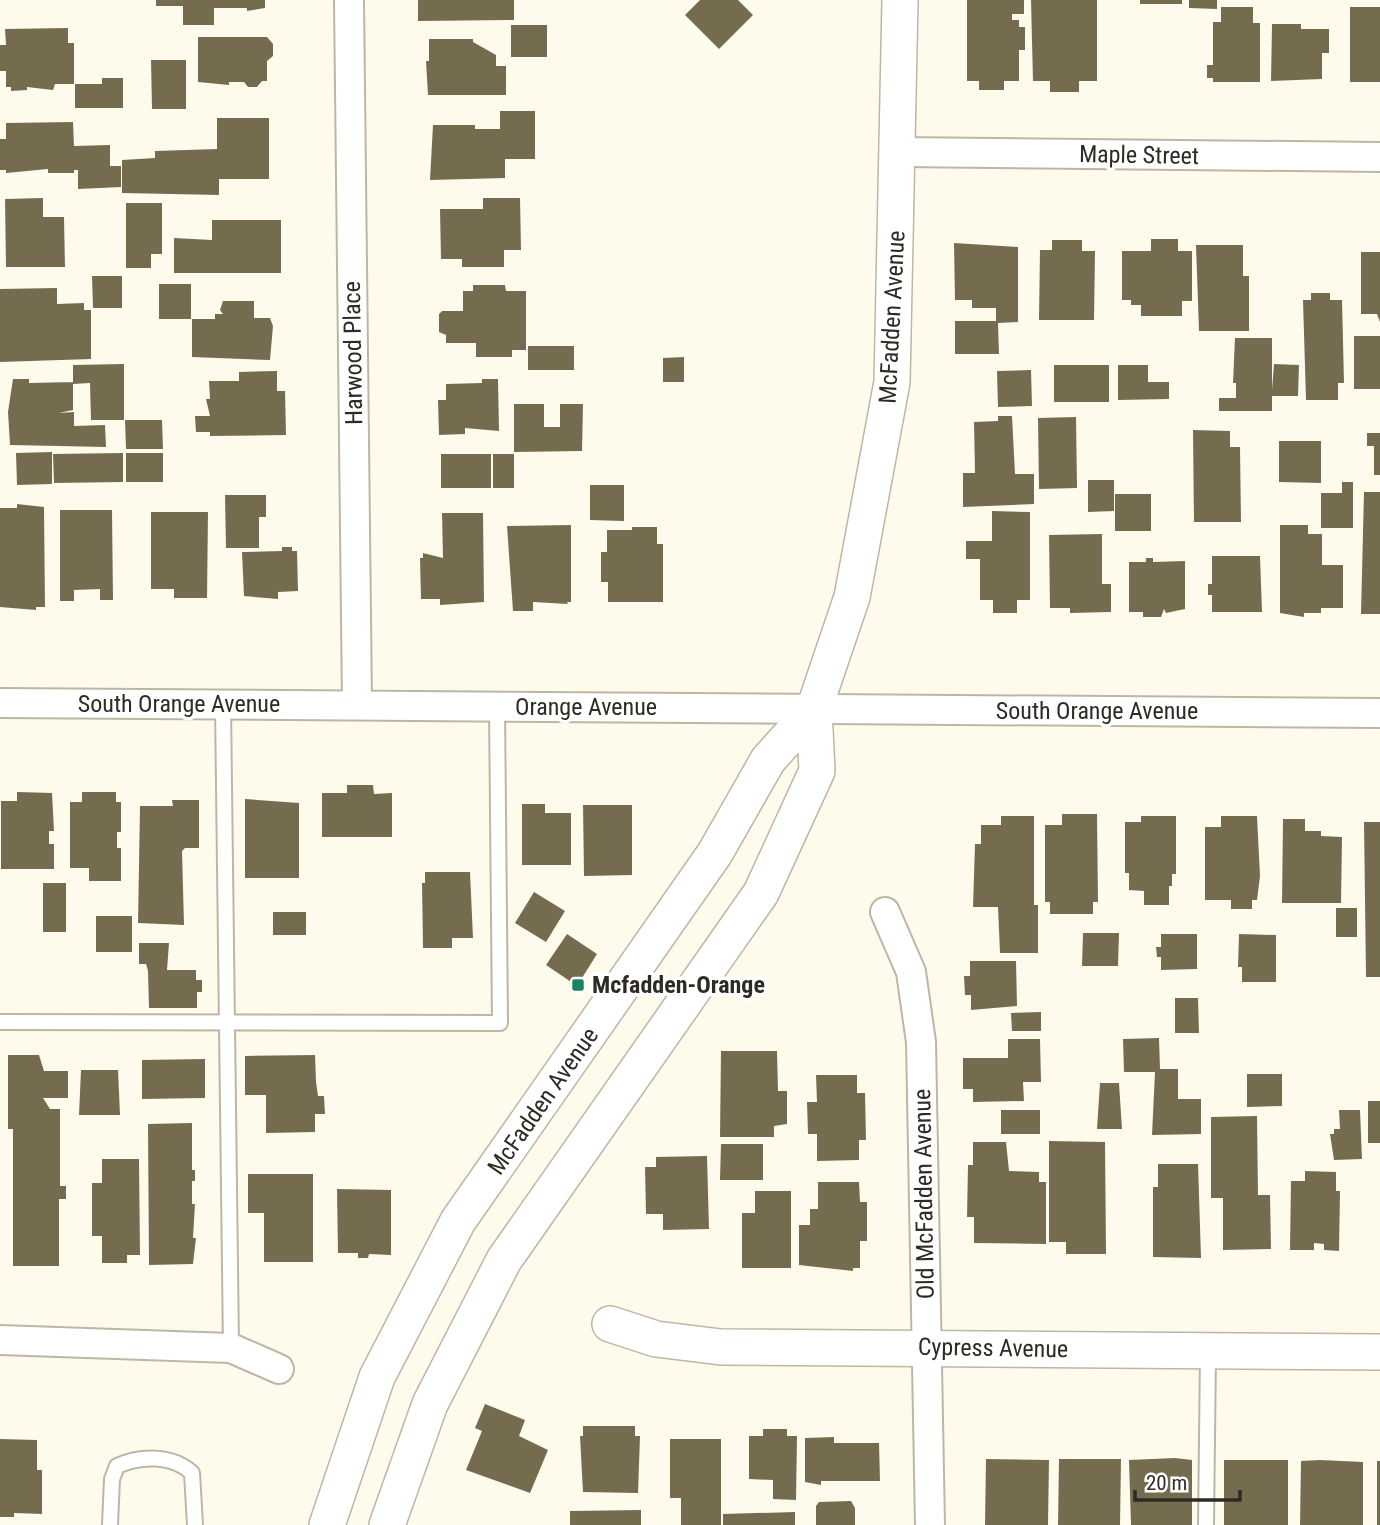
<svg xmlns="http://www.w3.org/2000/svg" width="1380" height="1525" font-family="'Roboto Condensed',sans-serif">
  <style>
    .building { fill: #756c50 }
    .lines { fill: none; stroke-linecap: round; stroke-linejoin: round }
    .service-casing { stroke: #bcb7a5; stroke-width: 18 }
    .minor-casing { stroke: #bcb7a5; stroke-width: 32 }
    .tertiary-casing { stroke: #bcb7a5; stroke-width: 38 }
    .service { stroke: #fff; stroke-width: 14 }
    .minor { stroke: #fff; stroke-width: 28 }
    .tertiary { stroke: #fff; stroke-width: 35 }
    .poi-dot { fill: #1a8461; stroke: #fff; stroke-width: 2.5 }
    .labels { text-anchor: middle; stroke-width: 7; stroke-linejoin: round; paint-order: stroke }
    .street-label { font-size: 24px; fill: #2e2b25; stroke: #fff }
    .poi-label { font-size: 24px; font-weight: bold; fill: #2e2b25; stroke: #fff; text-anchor: start }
  </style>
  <rect width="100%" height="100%" fill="#fffbec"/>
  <path class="building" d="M156,0H265V8L247,11V8H214V25H183V6H156Z
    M418,0H514V20L418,21Z
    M700,0H738L753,15L719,49L685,15Z
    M967,0H1024V14H1012V20H1019V27H1025V50H1019V81H1004V90H979V81H967Z
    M1031,0H1097V81H1079V92H1050V81H1033Z
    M1140,0H1182V4H1140Z
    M1189,0H1217V9L1189,8Z
    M1221,7H1253V23H1260V82H1213V78H1207V65H1213V22H1221Z
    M1350,7H1380V82H1350Z
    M1272,24H1301V29H1329V53H1322V79L1271,81Z
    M511,25H547V57H511Z
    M68,28V43H74V84H55L53,90L27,87V90L11,91V87H6V71H0V45H6L5,29Z
    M198,37H267L273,44V56L267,61V81H262L257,87H248L244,82H229V85L198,82Z
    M429,39H473V42L496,55V66H506V95H428L426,61H429Z
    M151,60H186V109H152Z
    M102,78H123V108H75V84H102Z
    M500,111H535V159H505V178L430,180L433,125H475V129H500Z
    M217,118H269V179H219V195L122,193V160L155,158V151L217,149Z
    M73,122L74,146L110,145V166H121V187L78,189V170H74V173H48V169L6,173V170H0V139H6V123Z
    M43,198V217H64L65,267H6L5,199Z
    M483,198H520L521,250H504V267H462V259H441L440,209H483Z
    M126,203H162V254H151V268H126Z
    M212,220H281V273H174V238L212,240Z
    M1151,239H1178V251H1192V301H1182V316H1141V305H1131V300H1122V251H1151Z
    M1052,240H1082V251H1095L1094,320H1039L1040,250H1052Z
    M954,243L1018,247V322L998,323L999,354H955V321H996V308H972V300H955Z
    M1196,245H1243V276H1249V331H1199Z
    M1361,252H1380V322L1377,314H1361Z
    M92,276H122V308H93Z
    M159,284H191V319H159Z
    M473,285H505L506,291H526V350H512V357H476V343H446V335L439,332V314L442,311H463V291H473Z
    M57,288V304L84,303V310H91V359L0,362V289Z
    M1311,293H1330V300H1342L1344,383H1338V400H1306L1303,300H1311Z
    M223,301H254V318H270L273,326L270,360L192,357V319H215V314H223L220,310Z
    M1354,336H1380V389H1354Z
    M1235,338H1272V390L1274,364L1299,365L1298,396H1272V411H1219V398H1236V383H1233Z
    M528,346H574V370H528Z
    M684,357V382H663V358Z
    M124,364V420H91L90,383L73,384V365Z
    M1054,365H1109V402H1054Z
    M1118,365H1148V382H1169V399L1118,400Z
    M1031,370L1032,406L998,407L997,371Z
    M277,371V391H285L286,435L210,436V432H196L195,416H210L206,399H210L209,381H239V372Z
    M13,379H29V383L73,382V410L59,413L74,412V426L105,425L106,447L10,445L8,412Z
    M482,379H498L499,431L465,428V434L439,435L438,400H446V384L482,383Z
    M514,404H544V427H560V404H583L582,451L514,452Z
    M998,416H1012L1015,474H1034V504L963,507V473H975L974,422L998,421Z
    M1076,417L1077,488L1039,489L1038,418Z
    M125,420H162L163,449H126Z
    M1193,430L1230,431V447H1240L1241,522H1194Z
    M1367,433H1380V475H1374V446H1367Z
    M1279,441H1321V483L1279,482Z
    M52,452V484L17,485L16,453Z
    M123,453V482L54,483L53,454Z
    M126,453H163V482H126Z
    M441,454H491V488H441Z
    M493,454H514V488H493Z
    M1088,480H1114V511L1088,512Z
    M1342,482H1353V528H1321V493H1342Z
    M590,485H624V521L590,520Z
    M1364,492H1380V614H1361Z
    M1115,494H1151V531H1115Z
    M225,495H266V517H259V548H226Z
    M17,504L44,507L45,607H36V610L0,607V508H17Z
    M60,510H112L113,600H100V589L74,590V601H60Z
    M992,511L1030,512V600H1017V613H993V600H980V559H966V541H992Z
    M151,512H208L207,598H174V589H151Z
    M442,513H483L484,602L440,605V599H421L420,558H423V553L443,558Z
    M571,525V602H567L568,604L533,602V611H513L507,526Z
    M1280,525H1308V534H1322V565H1343V608H1321V613H1304V617L1280,613Z
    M632,527H657V544H663V602H608V582H601V552H607V530H632Z
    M1102,534V584H1111V612L1070,613V608H1050L1049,535Z
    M282,547H292V551H297L298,591L278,592V599L244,596L242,552L282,551Z
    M1212,556H1260L1262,612H1212V595H1208V584H1212Z
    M1146,558H1153V562L1185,561V609L1166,613L1164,609L1161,617H1143V612H1129V562H1146Z
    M347,785H373L374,794L392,793V837H322V793H347Z
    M17,792L52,793L54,831H49V844H54V869H1V801H17Z
    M82,792H116V802H121V832H117V848H121V881H89V868H70V802H82Z
    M245,799L299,803V878H245Z
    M172,800H199V848H185L182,851L184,925L138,923L140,806H173Z
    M522,804H545V813H571V865H522Z
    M583,805H632V875L584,876Z
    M1062,814H1097L1098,902H1093V914H1050V902H1045V825H1062Z
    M1001,816H1034V905H1038V953H1000L998,907H973L975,844H981V825H1001Z
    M1141,816H1176V874H1172V886H1169V905H1144V891L1129,890V873H1125V822H1141Z
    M1221,816H1257L1260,876L1257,900H1252V909H1231V900H1205V827H1221Z
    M1283,819H1305V831H1321V836L1342,837L1341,903H1282Z
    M1364,822H1380V977H1366Z
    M425,872H470L473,938H452V948H423L422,883H425Z
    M43,883H66V932H43Z
    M534,892L565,911L546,942L515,923Z
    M1336,908H1357V937H1336Z
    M273,912H306V935H273Z
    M96,916H132V952H96Z
    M1083,933H1119L1118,966H1082Z
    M567,934L597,954L577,986L546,965Z
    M1161,934H1197V969L1161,970V957H1157L1156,947H1161Z
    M1239,934L1276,935V982H1242V967H1238Z
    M139,943H169L167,970H196V980H202V992H197V1008H149L148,971L146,964H139Z
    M970,961H1016L1017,1006L971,1010V995H965L964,976H970Z
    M1175,998H1198L1199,1033H1175Z
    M1041,1012V1031H1012L1011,1013Z
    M1159,1038L1160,1069H1178V1099H1201V1134L1152,1135L1155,1072H1124L1123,1039Z
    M1008,1039H1040L1041,1082H1023L1024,1101L973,1102V1089H963V1058H1008Z
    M721,1051H777L778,1091H787V1124L774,1126V1137H720Z
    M8,1055H39L44,1071H68V1098H43L50,1109H60V1186H66V1199H59V1266H13V1129H8Z
    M315,1055L316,1082L318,1096H324L325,1114H315V1132L266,1133V1095H245V1056Z
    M205,1059V1098L142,1099V1060Z
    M81,1070H118L120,1115H79Z
    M1247,1074H1282V1106L1247,1107Z
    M816,1075H857V1093H865L866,1140H859V1160L817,1161V1134H808L807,1102H817Z
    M1100,1083H1119L1122,1129H1097Z
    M1368,1101H1380V1143H1368Z
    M1001,1110H1040V1134H1001Z
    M1339,1110H1360L1362,1159L1334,1160L1330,1134H1334V1129H1340Z
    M1257,1116L1258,1195H1270L1271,1249L1223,1250V1198H1211V1117Z
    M192,1123V1170H195V1181H192V1204H195L193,1238H196L193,1264L149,1265L148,1124Z
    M1049,1141L1105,1142L1106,1254H1066V1242H1049Z
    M973,1142H1006L1009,1171L1039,1172V1182H1046V1244L974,1243V1217H967L968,1165H973Z
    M721,1144H763V1180H720Z
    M707,1156L709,1229L663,1230V1214H646L645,1167H656V1157Z
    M102,1159H139L140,1255H127V1263H102V1236H92V1183H102Z
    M1158,1164H1198L1201,1258L1153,1257V1187H1158Z
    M1305,1171L1336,1172V1191H1340L1339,1251L1324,1250V1244L1314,1243V1250H1290L1291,1181H1305Z
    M248,1174H313V1262H264V1213H248Z
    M818,1182H859L860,1202H867V1241H860V1268H853V1271L799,1265V1225H810V1209H818Z
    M337,1189L391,1190V1255L369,1254L368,1258H358V1253H338Z
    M755,1191H791V1268H742V1213H755Z
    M485,1404L525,1420L519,1436L548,1450L530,1493L466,1470L482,1431L475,1428Z
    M583,1426H635V1436H640L638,1493L583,1492L580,1436H583Z
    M763,1429H787V1436H797L796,1500L773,1499V1480L749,1479V1436H763Z
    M834,1437V1443H879L880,1481H821V1485L805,1482V1438Z
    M0,1439L37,1440V1470H42V1514L14,1513V1517H0Z
    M670,1439H721V1525H681V1498H670Z
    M1175,1458L1192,1460V1525H1131L1129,1460Z
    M986,1459L1049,1460L1048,1525H985Z
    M1059,1459H1121L1120,1525H1058Z
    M1224,1460H1288V1525H1224Z
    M1320,1460L1363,1462V1525H1300L1301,1461Z
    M1377,1461H1380V1525H1377Z
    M851,1501L855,1508V1525H816V1506L819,1502Z
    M641,1510V1525H570V1511Z
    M795,1512V1525H723V1514Z"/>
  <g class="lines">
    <g class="service-casing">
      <path id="service" d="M223,705L231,1348
        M0,1022L500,1023L497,707
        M110,1525L112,1479L117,1466C141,1455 173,1455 192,1473L195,1525
        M1206,1525L1208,1352"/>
    </g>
    <g class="minor-casing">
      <path id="minor" d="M349,0L357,705
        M899,152L1380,157
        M0,703L1380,713
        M885,912L911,972L921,1042L930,1525
        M0,1340L231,1348L279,1369"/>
    </g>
    <g class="tertiary-casing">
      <path id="tertiary" d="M610,1324L656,1339L721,1347L1380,1352
        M327,1525L377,1377L458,1221L715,853L768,760L814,709
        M387,1525L430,1404L504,1260L761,893L817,771L814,709L852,597L892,382L900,0"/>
    </g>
    <use href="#service" class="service"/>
    <use href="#minor" class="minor"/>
    <use href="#tertiary" class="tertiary"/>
  </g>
  <rect class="poi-dot" x="571" y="978" width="14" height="14" rx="3.5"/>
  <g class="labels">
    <g class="street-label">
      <text transform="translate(1139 155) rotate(1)" y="8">Maple Street</text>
      <text transform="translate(892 317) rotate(-87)" y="8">McFadden Avenue</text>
      <text transform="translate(353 353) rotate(-91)" y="8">Harwood Place</text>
      <text x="179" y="712">South Orange Avenue</text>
      <text x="586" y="715">Orange Avenue</text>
      <text x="1097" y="719">South Orange Avenue</text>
      <text transform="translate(543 1101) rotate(-55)" y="8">McFadden Avenue</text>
      <text transform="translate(924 1194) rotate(-91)" y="8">Old McFadden Avenue</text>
      <text transform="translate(993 1348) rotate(1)" y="8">Cypress Avenue</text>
    </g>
    <g class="poi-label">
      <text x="592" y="993">Mcfadden-Orange</text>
    </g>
  </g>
  <path d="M1135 1490v10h105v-10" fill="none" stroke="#2e2b25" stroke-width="3.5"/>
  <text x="1146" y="1490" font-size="21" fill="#2e2b25" stroke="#ffffff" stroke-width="5" paint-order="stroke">20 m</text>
</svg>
